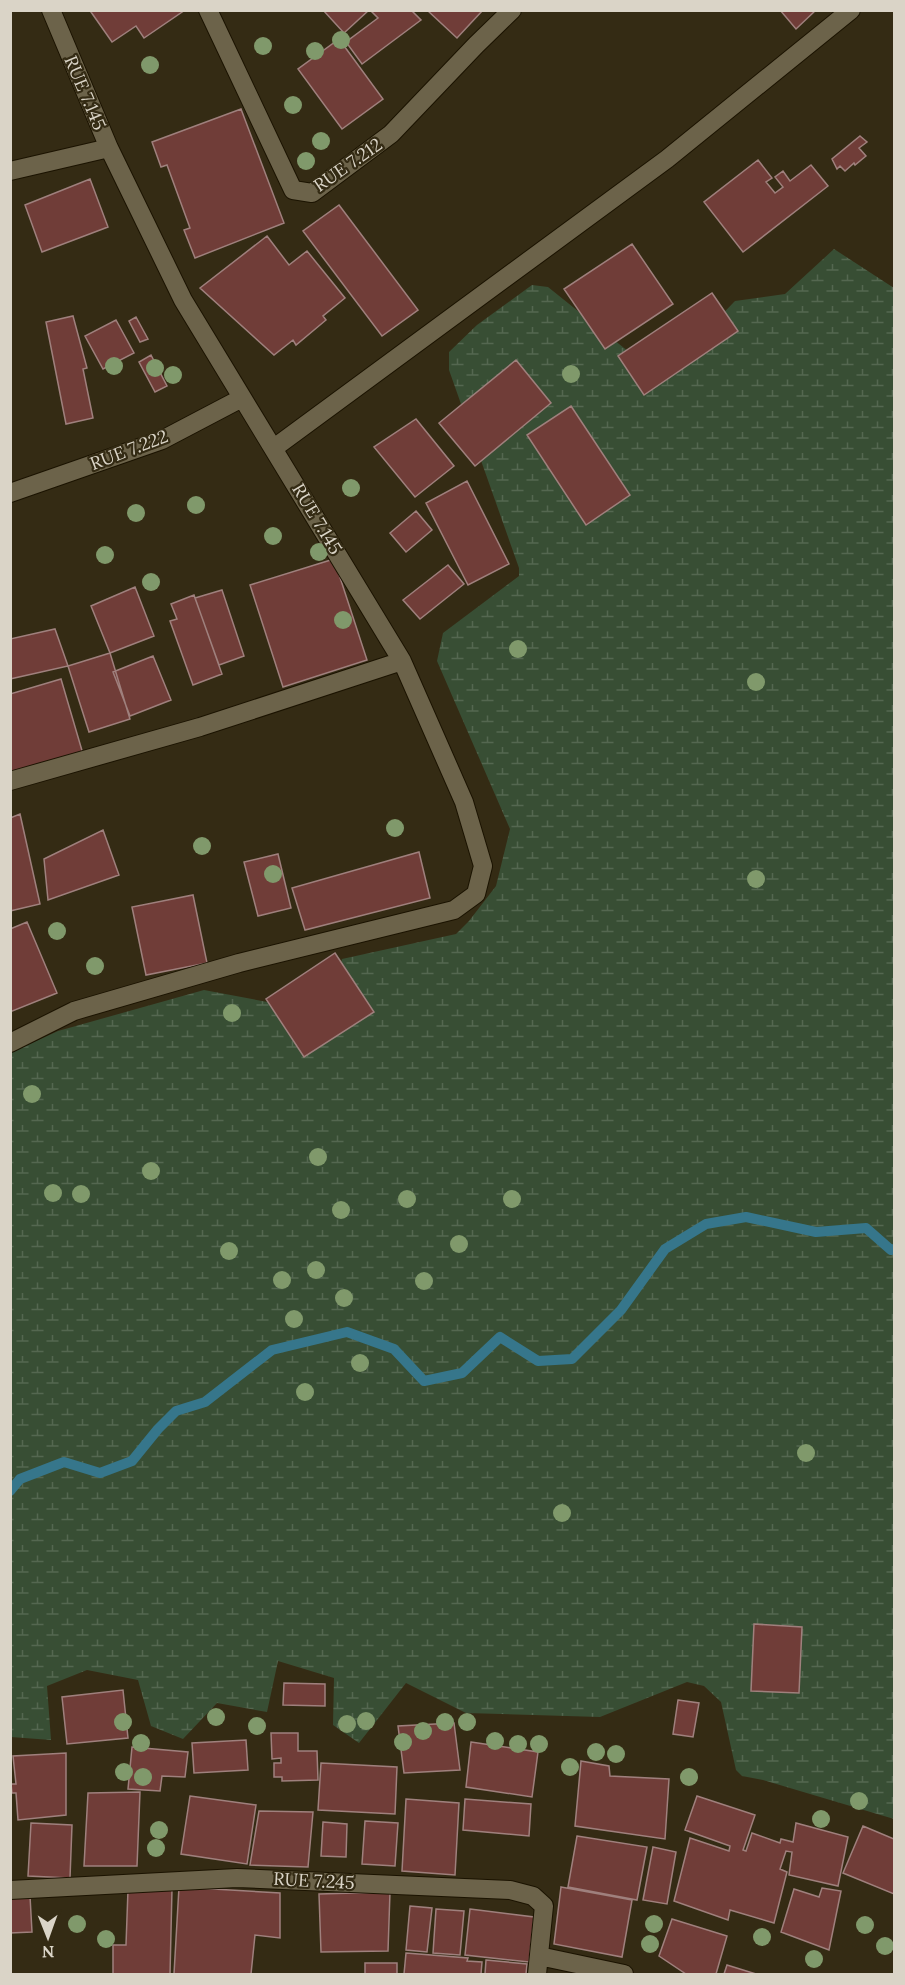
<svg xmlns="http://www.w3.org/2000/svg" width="905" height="1985" font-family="Lora,serif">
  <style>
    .wetland { fill: url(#wetland-marsh) }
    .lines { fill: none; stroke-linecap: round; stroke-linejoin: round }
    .stream { stroke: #36768b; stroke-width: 10 }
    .building { fill: #703d38; stroke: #9f807d; stroke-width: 1.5 }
    .minor-casing { stroke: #1b1300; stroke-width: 20 }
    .minor { stroke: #6c634a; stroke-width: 18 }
    .tree { fill: #80996b }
    .labels { text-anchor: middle; stroke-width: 4.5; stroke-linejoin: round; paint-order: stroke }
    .street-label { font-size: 18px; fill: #dad4c7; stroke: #342b14 }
  </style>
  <defs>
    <pattern id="wetland-marsh" width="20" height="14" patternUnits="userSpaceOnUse" patternTransform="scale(1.5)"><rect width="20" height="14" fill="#384e34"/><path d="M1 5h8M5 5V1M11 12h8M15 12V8" fill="none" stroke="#546750"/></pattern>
  </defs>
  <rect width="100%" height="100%" fill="#342b14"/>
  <path class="wetland" d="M834,249L894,288V1819L763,1780L742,1776L736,1770L721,1702L704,1686L687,1682L600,1717L466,1713L406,1683L359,1743L333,1725L334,1678L278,1661L267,1712L217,1703L183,1739L151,1726L138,1680L87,1670L47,1686L51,1740L11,1737L10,1053L58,1031L204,990L299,1008L334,991L342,959L456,934L469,921L496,886L510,829L437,661L443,633L519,576V568L449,370V352L477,325L532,285L548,287L639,360L673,365L735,301L785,294Z"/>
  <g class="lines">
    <path class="stream" d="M10,1491L20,1479L64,1462L100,1473L132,1461L158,1429L176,1411L205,1402L272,1350L347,1332L394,1349L424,1381L462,1373L500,1337L538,1361L572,1359L621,1310L665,1249L706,1224L746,1217L816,1232L866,1228L891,1250L894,1249"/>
  </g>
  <path class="building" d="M93,10H185L144,38L136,26L112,42L91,12Z
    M323,10H369L344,33Z
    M370,10H411L421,20L362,64L346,42L378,18Z
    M427,10H483L457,38Z
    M780,10H816L796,29Z
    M339,39L383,99L342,129L298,69Z
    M241,109L284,223L195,258L184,230L190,228L167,165L161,167L152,142Z
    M860,136L867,142L859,148L866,156L855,165L854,163L845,171L840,166L837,169L832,159Z
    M758,160L772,178L766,182L775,193L783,187L775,177L783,171L790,181L811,165L828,186L743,252L704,202Z
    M90,179L108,227L42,252L25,205Z
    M339,205L418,310L382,336L303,231Z
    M267,236L289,265L307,251L345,298L323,316L326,320L296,345L293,340L274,355L200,288Z
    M632,244L673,304L605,349L564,289Z
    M712,293L738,331L644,395L618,356Z
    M73,316L87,368L83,369L93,418L66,424L46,322Z
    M136,317L148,339L140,342L129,321Z
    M116,320L134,353L103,369L85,336Z
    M151,355L167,386L155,392L139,362Z
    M516,360L551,403L475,466L439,423Z
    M571,406L630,495L586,525L527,435Z
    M416,419L454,466L415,497L374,447Z
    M467,481L509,564L468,585L426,503Z
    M416,511L432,530L406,552L390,533Z
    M334,559L367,660L283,687L250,585Z
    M448,565L464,584L420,619L403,600Z
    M135,587L154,636L110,653L91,606Z
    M222,590L244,656L219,665L195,598Z
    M194,595L222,674L193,685L170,621L177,619L171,604Z
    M55,629L68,666L10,679V639Z
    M110,653L130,719L89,732L68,666Z
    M153,656L171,700L130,716L113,672Z
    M61,679L83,754L10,775V694Z
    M20,814L40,904L10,911V818Z
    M103,830L119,875L48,900L44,859Z
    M419,852L430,898L305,930L292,888Z
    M278,854L291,908L258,916L244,862Z
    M193,895L207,963L146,975L132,907Z
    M27,922L57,993L10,1012V929Z
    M335,953L374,1012L304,1057L266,999Z
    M754,1624L802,1627L799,1693L751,1691Z
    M284,1683L325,1684V1706L283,1705Z
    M123,1690L128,1738L67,1744L62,1697Z
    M678,1700L699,1703L693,1737L673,1734Z
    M454,1723L460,1770L404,1773L398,1726Z
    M271,1733H298V1751H317L318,1780L282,1781V1777H274V1763H281V1758L272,1759Z
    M246,1740L248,1770L194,1773L192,1743Z
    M471,1742L538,1752L532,1797L466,1787Z
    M132,1747L188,1752L185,1777L162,1776L160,1791L128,1789Z
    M66,1753V1815L18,1820L16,1793H12L11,1784H16L13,1756Z
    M581,1761L609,1766L610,1776L669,1779L665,1839L575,1826Z
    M321,1763L397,1767L395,1814L318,1810Z
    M140,1792L137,1866H84L88,1793Z
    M190,1796L256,1805L247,1864L181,1854Z
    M697,1796L755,1815L743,1850L746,1851L752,1833L780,1843L781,1839L793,1842L796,1823L848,1837L838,1886L789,1875L792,1852L786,1851L780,1869L787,1872L774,1923L730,1910L728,1920L674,1901L690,1838L729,1851L730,1846L685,1830Z
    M406,1799L459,1803L455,1875L402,1871Z
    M465,1799L531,1804L529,1836L463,1830Z
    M259,1811L313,1812L308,1867L250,1865Z
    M365,1821L398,1823L395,1866L362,1864Z
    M323,1822L347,1824L346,1857L321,1856Z
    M31,1823L72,1825L70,1878L28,1876Z
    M863,1826L894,1839V1894L843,1873Z
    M577,1836L647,1847L637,1900L568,1887Z
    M653,1847L676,1852L667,1904L643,1900Z
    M179,1887L280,1893V1938L255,1935L251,1974H174Z
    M561,1887L632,1900L622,1957L554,1944Z
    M822,1888L841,1891L829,1950L781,1932L794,1889L819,1897Z
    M172,1889L170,1974H113V1945H126L128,1890Z
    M390,1892L388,1951L321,1952L319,1894Z
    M30,1896L32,1932L10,1933V1897Z
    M410,1906L432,1908L427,1952L406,1950Z
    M436,1909L464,1911L460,1955L433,1953Z
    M470,1909L534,1917L529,1962L465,1955Z
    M672,1919L727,1936L716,1974H686L659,1956Z
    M406,1953L468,1958L467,1961L482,1962L481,1974H404Z
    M486,1960L527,1964L526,1974H485Z
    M365,1963H397V1974H365Z
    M727,1965L756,1974H724Z"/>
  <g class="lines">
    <g class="minor-casing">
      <path id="minor" d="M208,10L293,190L312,193L391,134L476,45L512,10
        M10,171L109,148
        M274,448L667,159L851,10
        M10,493L162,440L242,398
        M10,781L200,727L402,661L183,300L109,148L51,10
        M10,1043L74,1011L239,963L454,910L476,894L483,866L464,802L402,661
        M10,1890L237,1878L510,1890L533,1896L544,1906L537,1974
        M539,1956L624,1974"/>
    </g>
    <use href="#minor" class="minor"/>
  </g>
  <g class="tree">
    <circle cx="341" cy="40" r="9"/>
    <circle cx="263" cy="46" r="9"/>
    <circle cx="315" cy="51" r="9"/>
    <circle cx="150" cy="65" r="9"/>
    <circle cx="293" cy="105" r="9"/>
    <circle cx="321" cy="141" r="9"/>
    <circle cx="306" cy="161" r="9"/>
    <circle cx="114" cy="366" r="9"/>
    <circle cx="155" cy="368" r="9"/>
    <circle cx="571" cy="374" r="9"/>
    <circle cx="173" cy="375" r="9"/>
    <circle cx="351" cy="488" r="9"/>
    <circle cx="196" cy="505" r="9"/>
    <circle cx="136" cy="513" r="9"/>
    <circle cx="273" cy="536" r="9"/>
    <circle cx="319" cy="552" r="9"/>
    <circle cx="105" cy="555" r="9"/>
    <circle cx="151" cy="582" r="9"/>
    <circle cx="343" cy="620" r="9"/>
    <circle cx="518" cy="649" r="9"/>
    <circle cx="756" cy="682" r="9"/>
    <circle cx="395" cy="828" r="9"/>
    <circle cx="202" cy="846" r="9"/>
    <circle cx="273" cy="874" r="9"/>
    <circle cx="756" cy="879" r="9"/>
    <circle cx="57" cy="931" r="9"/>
    <circle cx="95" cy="966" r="9"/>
    <circle cx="232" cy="1013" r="9"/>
    <circle cx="32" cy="1094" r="9"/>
    <circle cx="318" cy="1157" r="9"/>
    <circle cx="151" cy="1171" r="9"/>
    <circle cx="53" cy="1193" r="9"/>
    <circle cx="81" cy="1194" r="9"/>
    <circle cx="407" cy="1199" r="9"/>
    <circle cx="512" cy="1199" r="9"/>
    <circle cx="341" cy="1210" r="9"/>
    <circle cx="459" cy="1244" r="9"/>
    <circle cx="229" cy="1251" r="9"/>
    <circle cx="316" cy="1270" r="9"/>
    <circle cx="282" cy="1280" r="9"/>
    <circle cx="424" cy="1281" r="9"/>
    <circle cx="344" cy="1298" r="9"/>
    <circle cx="294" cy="1319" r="9"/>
    <circle cx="360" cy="1363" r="9"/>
    <circle cx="305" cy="1392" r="9"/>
    <circle cx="806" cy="1453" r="9"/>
    <circle cx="562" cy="1513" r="9"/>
    <circle cx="216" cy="1717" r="9"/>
    <circle cx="366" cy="1721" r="9"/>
    <circle cx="123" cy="1722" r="9"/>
    <circle cx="445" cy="1722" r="9"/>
    <circle cx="467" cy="1722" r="9"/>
    <circle cx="347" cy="1724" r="9"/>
    <circle cx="257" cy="1726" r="9"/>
    <circle cx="423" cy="1731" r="9"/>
    <circle cx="495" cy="1741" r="9"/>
    <circle cx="403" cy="1742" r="9"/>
    <circle cx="141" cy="1743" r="9"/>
    <circle cx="518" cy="1744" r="9"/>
    <circle cx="539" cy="1744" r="9"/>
    <circle cx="596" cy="1752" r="9"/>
    <circle cx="616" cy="1754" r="9"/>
    <circle cx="570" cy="1767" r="9"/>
    <circle cx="124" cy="1772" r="9"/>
    <circle cx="143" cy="1777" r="9"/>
    <circle cx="689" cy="1777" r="9"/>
    <circle cx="859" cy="1801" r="9"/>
    <circle cx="821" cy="1819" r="9"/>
    <circle cx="159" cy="1830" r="9"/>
    <circle cx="156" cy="1848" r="9"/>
    <circle cx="77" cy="1924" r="9"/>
    <circle cx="654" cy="1924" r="9"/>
    <circle cx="865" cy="1925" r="9"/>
    <circle cx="762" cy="1937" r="9"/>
    <circle cx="106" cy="1939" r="9"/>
    <circle cx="650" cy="1944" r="9"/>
    <circle cx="885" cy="1946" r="9"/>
    <circle cx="814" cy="1959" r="9"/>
  </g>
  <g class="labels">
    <g class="street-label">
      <text transform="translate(85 93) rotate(67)" y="6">RUE 7.145</text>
      <text transform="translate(348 165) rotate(-35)" y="6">RUE 7.212</text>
      <text transform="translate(129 450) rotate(-21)" y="6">RUE 7.222</text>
      <text transform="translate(317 519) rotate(59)" y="6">RUE 7.145</text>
      <text transform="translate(314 1881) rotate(3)" y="6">RUE 7.245</text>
    </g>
  </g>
  <rect width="905" height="1985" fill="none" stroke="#dad4c7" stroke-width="24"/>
  <g transform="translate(48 1937) rotate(179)" stroke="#342b14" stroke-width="4.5" paint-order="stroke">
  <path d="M0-4.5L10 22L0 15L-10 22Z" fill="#dad4c7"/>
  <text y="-9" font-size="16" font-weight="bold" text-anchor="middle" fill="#dad4c7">N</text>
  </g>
</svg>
